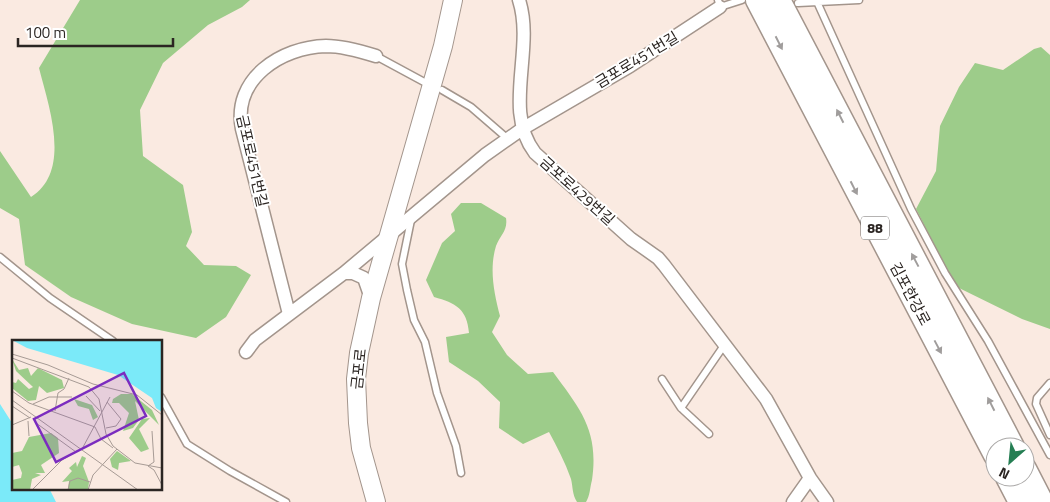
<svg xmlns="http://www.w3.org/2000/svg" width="1050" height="502" font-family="'Titillium Web','Noto Sans KR',sans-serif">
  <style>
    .forest { fill: #9dcc8a }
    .water { fill: #7beaf9 }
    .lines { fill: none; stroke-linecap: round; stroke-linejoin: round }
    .lane-casing { stroke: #a3958c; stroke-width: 9 }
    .street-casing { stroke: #a3958c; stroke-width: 15 }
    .secondary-casing { stroke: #a3958c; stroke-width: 20 }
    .highway-casing { stroke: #a3958c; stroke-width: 25 }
    .lane { stroke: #fff; stroke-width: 6 }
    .street { stroke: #fff; stroke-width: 12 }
    .secondary { stroke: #fff; stroke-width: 18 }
    .highway { stroke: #fff; stroke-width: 22 }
    .oneway { fill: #a09d9c }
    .labels { text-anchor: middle; stroke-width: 4; stroke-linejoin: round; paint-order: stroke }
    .shield { fill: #fff; stroke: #6b6664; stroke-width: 1 }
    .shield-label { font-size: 14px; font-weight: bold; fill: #2b2522 }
    .street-label { font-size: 15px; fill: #2b2522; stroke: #fff }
    .inset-road { fill: none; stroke: #a79b95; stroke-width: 1 }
    .view { fill: #7b2cbf; fill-opacity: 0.15; stroke: #7b2cbf; stroke-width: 2.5 }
    .inset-edge { fill: none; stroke: #2b2522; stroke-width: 2.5 }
  </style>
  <rect width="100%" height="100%" fill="#faeae1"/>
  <path class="forest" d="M80,0H250L242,7L208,25L163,63L140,110L143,156L183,185L192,232L186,246L204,265L236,266L251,275L226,317L196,338L132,324L71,297L25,265L19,219L0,208V151L31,197C72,171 49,107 39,68Z
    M1041,47L1050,55V329L1022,319L959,288L948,272L916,209L936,171L940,126L959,87L975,63L1003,70L1034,49Z
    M461,203H481L506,218C508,231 500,235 496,246C489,269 494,293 500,316L492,332L507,355L528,374L553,372C581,410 599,431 592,480C590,487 590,496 586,502H577C572,494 573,487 571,479C565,462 557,447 549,432L523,444L499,428L500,402L478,381L449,362L446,337L469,333C467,309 456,303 434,297L426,280L442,243L455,231L451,214Z"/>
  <path class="water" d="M0,404L14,426V488H49L56,502H0Z"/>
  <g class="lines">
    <g class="lane-casing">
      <path id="lane" d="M718,0L720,7L742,0
        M798,3L859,0
        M818,4L911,209L945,273L988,341L1050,455
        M376,56L426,83
        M442,90L471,107L508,139
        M411,220L402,264L407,290L414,320L425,342L437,393L456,446L461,473
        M0,257L50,298L113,341
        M662,379L681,408L725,344
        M1050,383L1037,398L1036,404L1050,435
        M161,397L187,444L230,471L286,502
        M681,408L709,434"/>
    </g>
    <g class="street-casing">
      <path id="street" d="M519,0C535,50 502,110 535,153L631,239L658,258L664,265L766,399L810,478L827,502
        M344,273H353L364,278L371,298
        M289,314L242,129C232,79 281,47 326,46C343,46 360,51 376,56
        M246,352L255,340L344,273L485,155L522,129L630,66L720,7
        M793,502L810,478"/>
    </g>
    <g class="secondary-casing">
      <path id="secondary" d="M376,502L361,448L358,423L356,379L359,353L371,298L443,46L453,0"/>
    </g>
    <g class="highway-casing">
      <path id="highway" d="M757,0L995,455
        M779,0L1013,447
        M1025,469L1042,502
        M1007,477L1020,502"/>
    </g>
    <use href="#lane" class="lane"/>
    <use href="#street" class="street"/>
    <use href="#secondary" class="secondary"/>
    <use href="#highway" class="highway"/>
  </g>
  <defs><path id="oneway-solid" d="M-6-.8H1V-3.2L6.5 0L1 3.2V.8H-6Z" transform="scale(1.25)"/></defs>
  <g class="oneway">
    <use href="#oneway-solid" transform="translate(779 43) rotate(63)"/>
    <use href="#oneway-solid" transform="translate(840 116) rotate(-117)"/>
    <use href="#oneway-solid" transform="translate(854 188) rotate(63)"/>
    <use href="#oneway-solid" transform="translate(915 260) rotate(-118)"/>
    <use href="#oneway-solid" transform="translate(938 347) rotate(62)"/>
    <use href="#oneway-solid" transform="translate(991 404) rotate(-117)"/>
  </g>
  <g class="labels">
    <rect class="shield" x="861" y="216.5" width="28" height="23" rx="4"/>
    <g class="shield-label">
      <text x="875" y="233">88</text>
    </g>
    <g class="street-label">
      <text transform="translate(637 60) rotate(-31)" y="5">금포로451번길</text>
      <text transform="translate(252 161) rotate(77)" y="5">금포로451번길</text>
      <text transform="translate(577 191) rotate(42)" y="5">금포로429번길</text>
      <text transform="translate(910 294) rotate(62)" y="5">김포한강로</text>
      <text transform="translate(359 369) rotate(-84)" y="5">금포로</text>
    </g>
  </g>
  <g transform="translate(12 340)">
    <rect width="150" height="150" fill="#faeae1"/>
    <path d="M0,19L7,30L16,28L19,36L26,28L50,40L52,48L35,53L27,46L24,60L16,61L0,48V42L4,43L6,39L17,49L21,47L4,31ZM120,54L140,70L147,85L123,61L127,80L121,88L111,91L117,73L107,63H100L101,59L109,54ZM62,59L80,65L86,77L81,80L77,69L66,66ZM138,78L127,89L137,109L129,112L117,98L130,79ZM39,93L46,98L47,113L29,125L33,133H23L29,135L20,139L18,150H0V140L9,138L10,133L7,125L0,127V113L10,111L17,97ZM105,111L119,121L107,123L106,130L100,127L98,119ZM70,116L74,118L71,126L77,142L76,150H56L57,141L50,142L60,131L57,128L64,122L65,127Z" fill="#9dcc8a"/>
    <path d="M0,0H150V72L144,68L140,58L106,35L15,8Z" fill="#7beaf9"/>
    <path class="inset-road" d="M0,14L36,25L81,44L125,55L150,75M0,18L77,47L87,59L94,94L101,106L123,123L150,128M0,51L17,63L83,87L89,99L101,108M74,56L88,71M0,60L126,150M21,64L37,57H60M0,66L18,78M43,71L46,53L52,49L57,38M16,81L17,96M24,83L64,112M0,85L19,77M94,88L104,86L109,79L95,62M140,91L142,122L136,126L142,130L150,145M70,109L98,57M21,149L50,120L65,111M56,150L58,141L66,138L78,142M76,150L81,135L105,109"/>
    <path class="view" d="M112,33L134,76L44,122L22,79Z"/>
    <rect width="150" height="150" class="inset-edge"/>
  </g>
  <g transform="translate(1010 462) rotate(207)"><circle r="24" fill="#ffffff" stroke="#aaa8a7"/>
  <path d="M0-4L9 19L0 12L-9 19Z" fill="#257e53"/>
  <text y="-8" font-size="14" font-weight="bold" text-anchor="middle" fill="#2b2522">N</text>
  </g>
  <path d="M18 38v8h155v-8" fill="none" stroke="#2b2522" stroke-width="2.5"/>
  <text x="25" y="38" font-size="15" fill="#2b2522" stroke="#ffffff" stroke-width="4" paint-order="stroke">100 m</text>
</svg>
